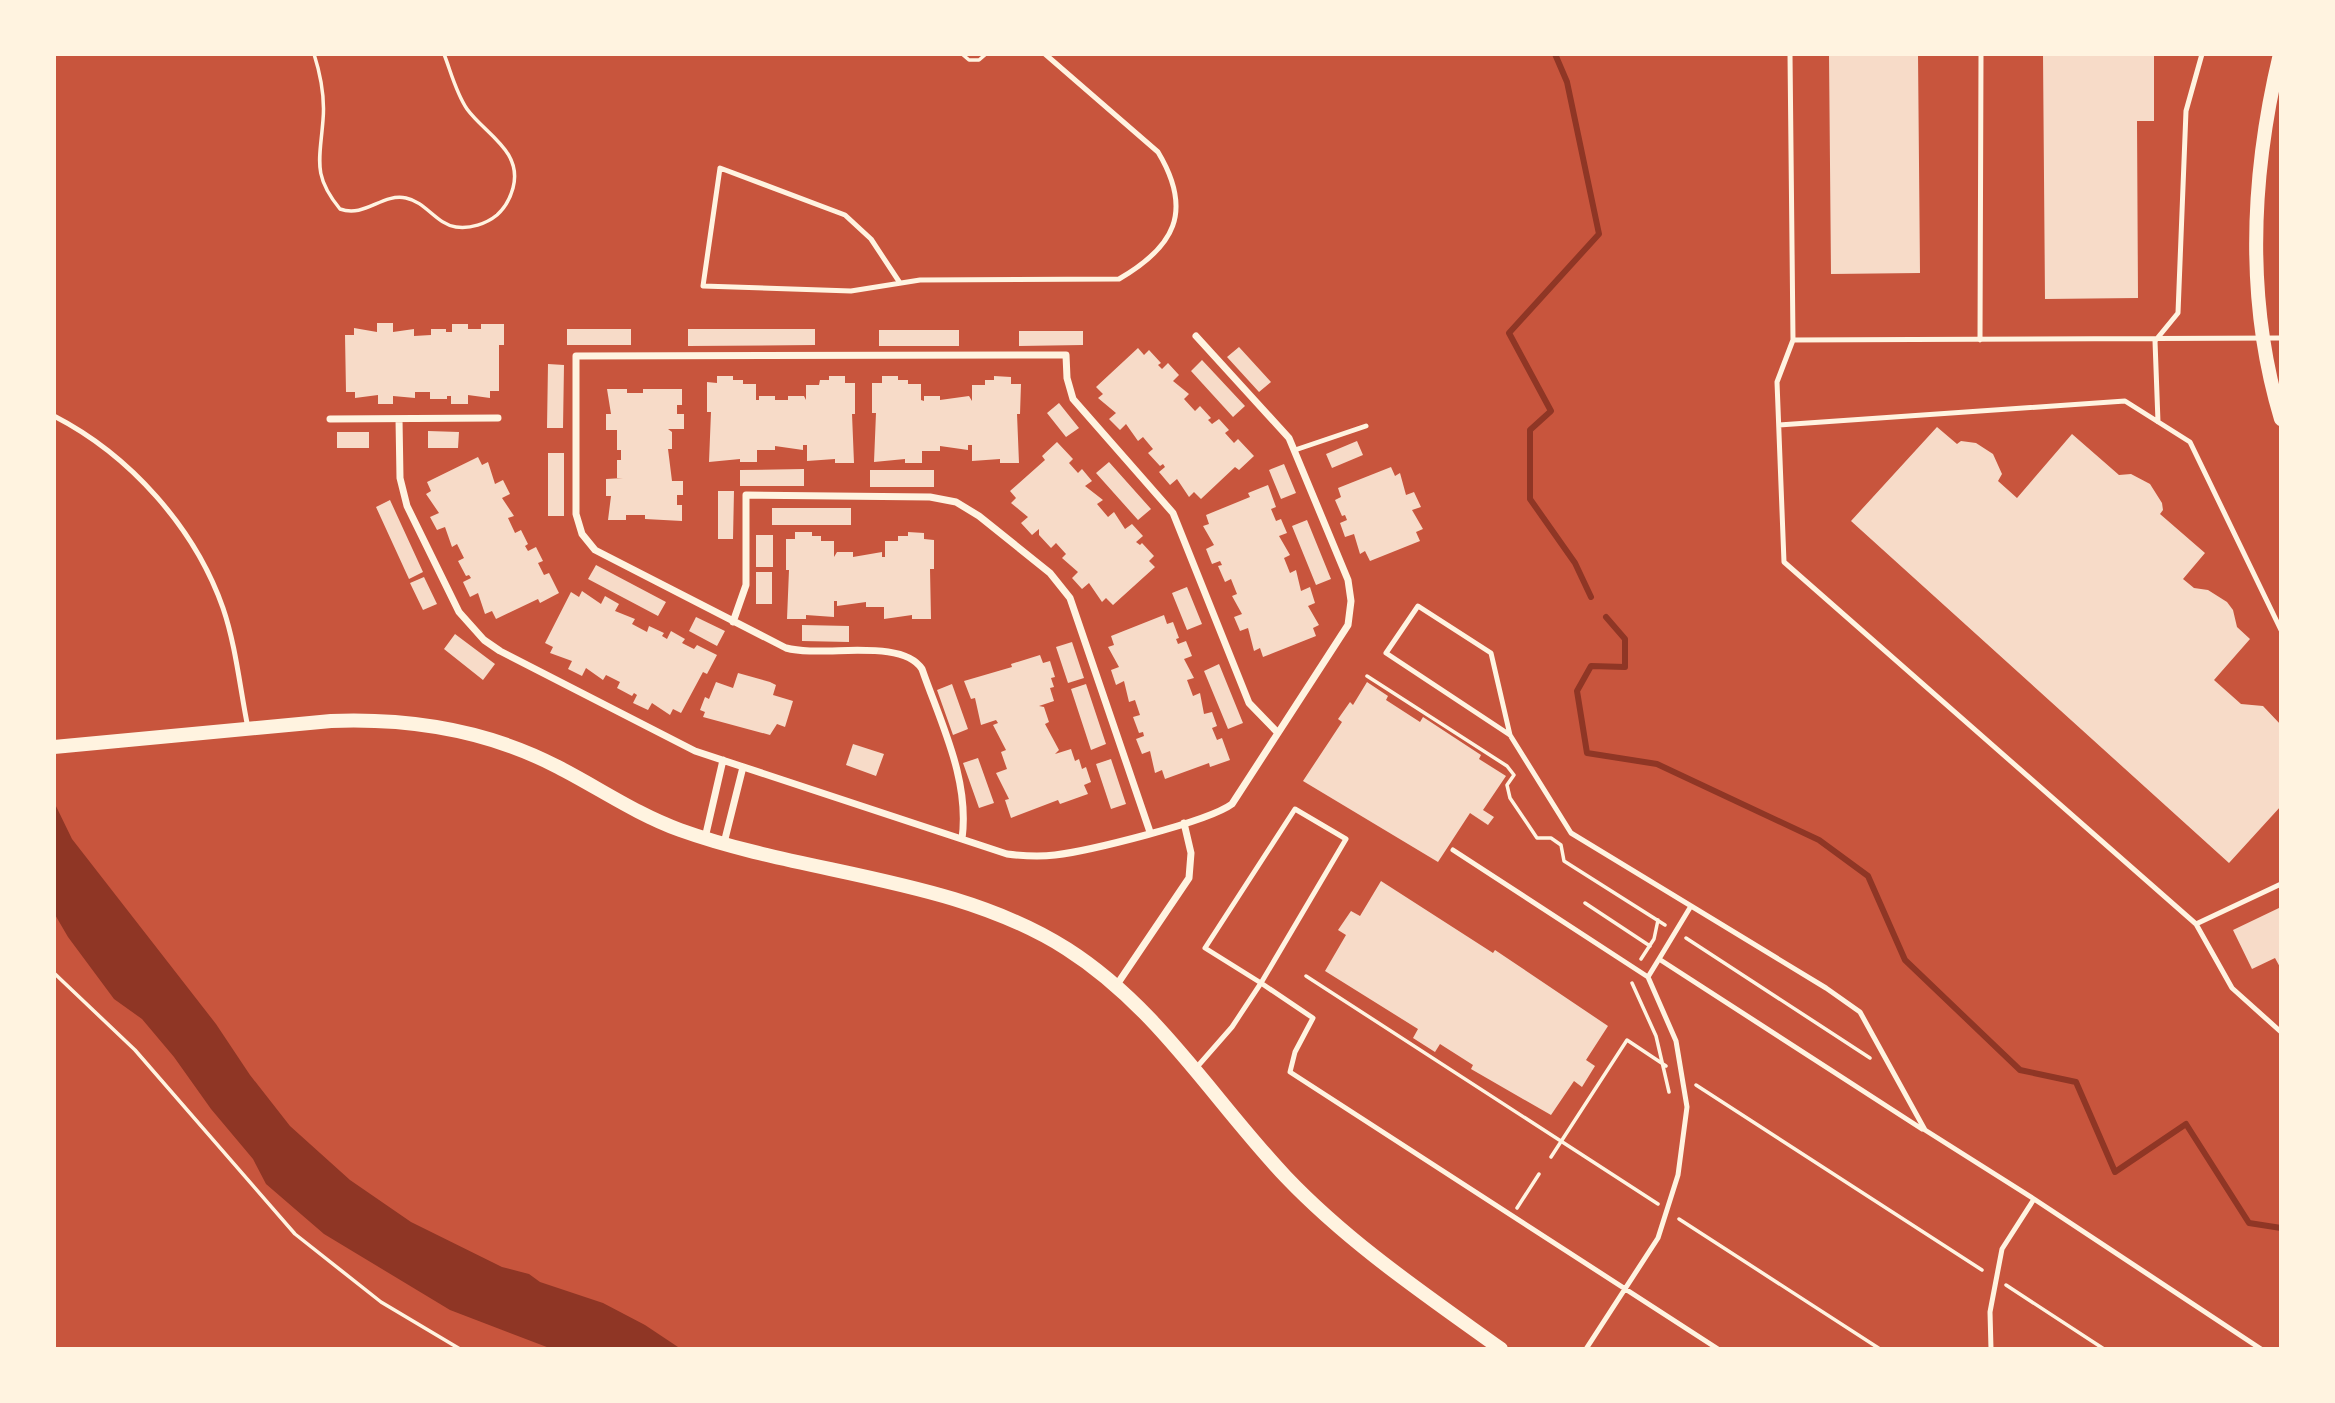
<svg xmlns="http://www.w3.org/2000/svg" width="2335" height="1403" font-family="'DejaVu Sans',sans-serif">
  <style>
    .water { fill: #8f3625 }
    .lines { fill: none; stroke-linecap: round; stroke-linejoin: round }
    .stream { stroke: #8f3625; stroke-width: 6 }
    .building { fill: #f7dbc8 }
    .path { stroke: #fff3e0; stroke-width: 3.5 }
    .service { stroke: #fff3e0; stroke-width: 5 }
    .minor { stroke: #fff3e0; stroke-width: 7 }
    .secondary { stroke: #fff3e0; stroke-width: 14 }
  </style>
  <rect width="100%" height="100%" fill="#c8553d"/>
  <path class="water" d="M54,802L72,839L216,1024L250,1075L290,1126L350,1180L411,1222L502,1267L529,1274L540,1282L603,1303L645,1325L681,1349H552L450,1310L324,1234L266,1184L253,1159L211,1109L174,1057L142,1019L114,999L68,937L54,913Z"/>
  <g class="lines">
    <path class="stream" d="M1555,54L1567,82L1599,234L1509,333L1551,411L1530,430V499L1575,563L1591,597
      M1606,617L1625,639V667L1591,666L1577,691L1587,753L1657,764L1819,840L1868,876L1905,960L2020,1070L2076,1082L2115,1172L2186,1124L2249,1223L2281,1228"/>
  </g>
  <path class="building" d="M1829,54H1918L1920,273L1831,274Z
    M2043,54H2154V121H2137L2138,298L2045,299Z
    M377,323H393V332L414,329V336L431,335V329H446V332H452V324H468V329H481V324H504V345H499V391H490V398L468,395V404H451V396H447V399H430V392H415V398L393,396V404H378V395L355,398V392H346L345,335H354V328L377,332Z
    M567,329H631V345H567Z
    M688,329H815V345L688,346Z
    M879,330H959V346H879Z
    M1019,331H1083V345L1019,346Z
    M1239,347L1271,382L1259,392L1227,357Z
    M1138,348L1144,355L1149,350L1161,363L1158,365L1162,369L1168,363L1179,375L1173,381L1189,394L1184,399L1195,411L1200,406L1211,418L1208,420L1212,424L1219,419L1229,430L1225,433L1234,443L1238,439L1254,456L1239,470L1235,467L1201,499L1194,492L1189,497L1177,479L1170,485L1159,472L1165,467L1163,464L1160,466L1148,453L1153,449L1143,437L1138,441L1126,424L1120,430L1109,419L1116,413L1098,398L1103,394L1096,387Z
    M1202,360L1245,406L1233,417L1191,371Z
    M548,364L564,365L563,428H547Z
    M717,376H733V380H743V384H756V400H759V396H775V400H788V396H804L806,400V385H819L820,380H829V376H845V383H855V414H852L854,463H835V459L807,461V445H803V450L775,446V450H757V462H740V459L709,462L711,412H707V382L717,383Z
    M882,376H898V380H908V384H921V400L924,401V396H940V400L969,396L972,401V385H985V380H994V376L1011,377V384H1021L1020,414H1017L1019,463H1000V459L972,461V445H968V450L940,446V451H922V463H905V459L874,462L876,413H872V383H882Z
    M607,389H627V393H643V389H682V405H677V414H684V429H668L672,432V449H668L672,481H683V495H677V505H682V521L645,519V515H626V520H608L611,496H606V479L623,478H617V460H621V450H617V430H606V414H611Z
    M1059,403L1079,428L1066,437L1047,413Z
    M1937,427L1957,444L1961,441L1976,443L1993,454L2002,474L1998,481L2017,498L2072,434L2119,475L2131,474L2150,484L2162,503L2163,510L2160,514L2205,553L2183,579L2194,588L2208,590L2227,602L2233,610L2237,627L2250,639L2214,680L2241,704L2263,706L2281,725V806L2229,863L1851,521Z
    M428,431L459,432L458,448H428Z
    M337,432H369V448H337Z
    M1357,441L1363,455L1332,468L1326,454Z
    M1057,442L1073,459L1069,463L1078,473L1082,469L1092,481L1085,486L1103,500L1097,504L1108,517L1114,512L1125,529L1132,524L1143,536L1136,542L1140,545L1142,543L1154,556L1149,561L1155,567L1113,605L1106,598L1102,602L1089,583L1082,589L1072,578L1078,572L1062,558L1066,554L1056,543L1051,548L1039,535V529L1032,535L1021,523L1028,517L1011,503L1016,498L1010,491L1045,460L1042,456Z
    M548,453H564V516H548Z
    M478,457L482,465L488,462L495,484L503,480L510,494L502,498L514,516L508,518L515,533L521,530L528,544L525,546L528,551L536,547L543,561L538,563L544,575L549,573L559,593L540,603L538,599L496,619L492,611L485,614L478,593L470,597L463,582L471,578L469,575L466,576L458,561L464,558L457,544L452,547L445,527L437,530L430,517L439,513L426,494L431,491L427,482Z
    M1109,462L1151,509L1138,520L1096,473Z
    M1284,464L1296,493L1281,499L1269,470Z
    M1391,467L1395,476L1400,473L1406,495L1414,492L1421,507L1412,510L1423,529L1416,532L1420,541L1370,561L1365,551L1360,554L1354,534L1345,537L1340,523L1347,520L1345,515L1342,516L1335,500L1341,497L1338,488Z
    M804,469V486H740V470Z
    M870,470H934V487H870Z
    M1268,485L1276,507L1271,509L1276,521L1281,519L1287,533L1279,536L1290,555L1284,558L1290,573L1296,570L1301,591L1310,587L1315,603L1308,606L1319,625L1313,628L1316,636L1263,657L1260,648L1254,651L1248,628L1240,631L1234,617L1242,614L1232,596L1237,594L1231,579L1225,582L1218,566L1222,565L1220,561L1212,564L1206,549L1214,545L1203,526L1209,524L1206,515L1250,497L1248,493Z
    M718,491H734L733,539H718Z
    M390,500L423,572L409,579L376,507Z
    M772,508H851V525H772Z
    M1307,520L1331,579L1316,585L1292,526Z
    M795,532H812V536H821V541H834V557L837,552H853V557L882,552V557H885V541H898V536H908V532L924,533V539L934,540V569H930L931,619H912V615L884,619V607H866V602L837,606V601H834V617L806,615V619H787L789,570H786V539H795Z
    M756,535H773V567H756Z
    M596,565L666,602L658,616L588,579Z
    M756,572H772V604H756Z
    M424,577L437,604L423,610L410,583Z
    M1187,587L1202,624L1187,630L1172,593Z
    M582,591L601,604L605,596L619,604L615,611L635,619L632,624L647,632L649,626L664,633L662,636L667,639L671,631L685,639L682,643L694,649L697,645L717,655L707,674L703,672L681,713L673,709L670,715L652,703L648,710L633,703L637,695L634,693L632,696L617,688L620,682L606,675L603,680L586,668L582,676L568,669L572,661L550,653L553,647L545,643L571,592L579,597Z
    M1164,615L1167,624L1173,622L1179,638L1176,639L1178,644L1186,641L1192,656L1184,659L1194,678L1187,680L1193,696L1200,693L1204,714L1212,712L1217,726L1212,728L1217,740L1222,738L1230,760L1210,767L1209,763L1165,779L1162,770L1155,773L1150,751L1142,754L1136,739L1144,736L1143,732L1139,733L1133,717L1140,715L1135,700L1129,702L1124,681L1116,685L1111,670L1119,667L1108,647L1114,645L1111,636Z
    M696,617L725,631L717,646L689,631Z
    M802,625L849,626V642L802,641Z
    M455,634L495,664L483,680L444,649Z
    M1072,642L1084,678L1068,683L1056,647Z
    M1040,655L1043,663L1050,661L1055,677L1051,678L1054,687L1050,688L1054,701L1039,706L1044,707L1049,722L1045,724L1059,750L1055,754L1071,749L1075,761L1079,759L1082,769L1086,767L1091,782L1084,785L1088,794L1060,804L1058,800L1011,818L1005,800L1009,799L996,773L1007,769L1001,752L1006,750L993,725L998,723L996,720L981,725L975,698L971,699L964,681L1012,667L1011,664Z
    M1219,664L1243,723L1228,729L1204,671Z
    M738,673L770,682L776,685L773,695L793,701L785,727L777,724L770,735L703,717L705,712L700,710L705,697L709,699L716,682L733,688Z
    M1367,682L1388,696L1386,700L1420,722L1423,717L1481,755L1479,759L1506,776L1483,810L1494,817L1488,825L1470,813L1438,862L1303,781L1342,722L1338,719L1350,702L1353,705Z
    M952,684L968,729L953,735L937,690Z
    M1086,684L1106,744L1091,750L1071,689Z
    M853,744L884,754L876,776L846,765Z
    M978,758L994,803L979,808L963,763Z
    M1111,759L1126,804L1111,809L1096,764Z
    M1381,881L1493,953L1495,950L1608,1026L1586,1060L1595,1066L1582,1087L1574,1081L1551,1115L1471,1069L1473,1065L1440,1044L1435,1052L1413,1038L1418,1029L1325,971L1346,935L1338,930L1351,911L1360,916Z
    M2281,907V969L2275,958L2252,969L2233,930Z"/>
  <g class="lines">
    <path class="path" d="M314,54C321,76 325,98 323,120C320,160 312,175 340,209C365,218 382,193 406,198C426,202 436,224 456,227C470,229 486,224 497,215C505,208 510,199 513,188C523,151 485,134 467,109C456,93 451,72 444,54
      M962,54L969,60H979L986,54
      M1367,676L1507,766L1514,775L1507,785L1510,798L1537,838H1551L1561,845L1564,861L1665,925
      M1585,903L1650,946
      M1686,938L1870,1058
      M1641,959L1654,939L1658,920
      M54,973L135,1050L295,1234L381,1302L460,1349
      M1306,976L1658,1204
      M1632,983L1656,1036L1669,1092
      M1696,1085L1982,1270
      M1551,1157L1627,1040L1666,1066
      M1517,1208L1539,1174
      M1679,1219L1880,1349
      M2006,1285L2104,1349"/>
    <path class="service" d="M1790,54L1793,340L2281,338
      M900,283L871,239L845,215L720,168L703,286L851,291L920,280L1119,279C1174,247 1194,212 1158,152L1045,54
      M1793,340L1777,382L1784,562L2196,924L2281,884
      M1980,340L1981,54
      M54,416C130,455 195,528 223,608C236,646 240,689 248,728
      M2158,422L2155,341L2178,313L2186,111L2202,54
      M1779,425L2125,401L2190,442L2281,630
      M1295,450L1366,426
      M1510,735L1491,653L1418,606L1386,653L1510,735L1571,833L1826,988L1860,1012L1925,1130L2034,1199
      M1295,809L1346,839L1261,983L1205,948Z
      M1453,850L1648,977
      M1691,906L1659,959L1922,1129
      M2196,924L2232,988L2281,1032
      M1197,1067L1232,1027L1261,983L1313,1018L1295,1052L1290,1072L1718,1349
      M1586,1349L1658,1238L1678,1175L1687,1107L1676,1041L1648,977L1659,959
      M1991,1349L1990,1312L2002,1249L2034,1199L2261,1349"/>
    <path class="minor" d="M330,419L498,418
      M399,419L400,478L407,506L459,612L484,640L500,651L695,751L1007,854C1023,856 1039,857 1055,855C1088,851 1208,822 1232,804L1348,625L1351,601L1348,580L1289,438L1196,336
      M733,622L746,585V495L930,497L956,502L979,516L1050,573L1070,598L1150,832
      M705,838L723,760
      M962,839C970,780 941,724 922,669C901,637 823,658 786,648L595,550L582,534L576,514V356L1066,355L1067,378L1073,399L1173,513L1249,703L1278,733
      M724,843L743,767
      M1116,986L1189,878L1191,853L1184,823"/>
    <path class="secondary" d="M2280,54C2251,175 2245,299 2281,419
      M54,747L331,721C409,718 487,730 558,767C599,788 636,814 680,830C805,875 954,877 1067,949C1158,1007 1214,1101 1286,1177C1350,1244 1426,1295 1501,1349"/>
  </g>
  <rect width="2335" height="1403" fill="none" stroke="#fff3e0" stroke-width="112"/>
</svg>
